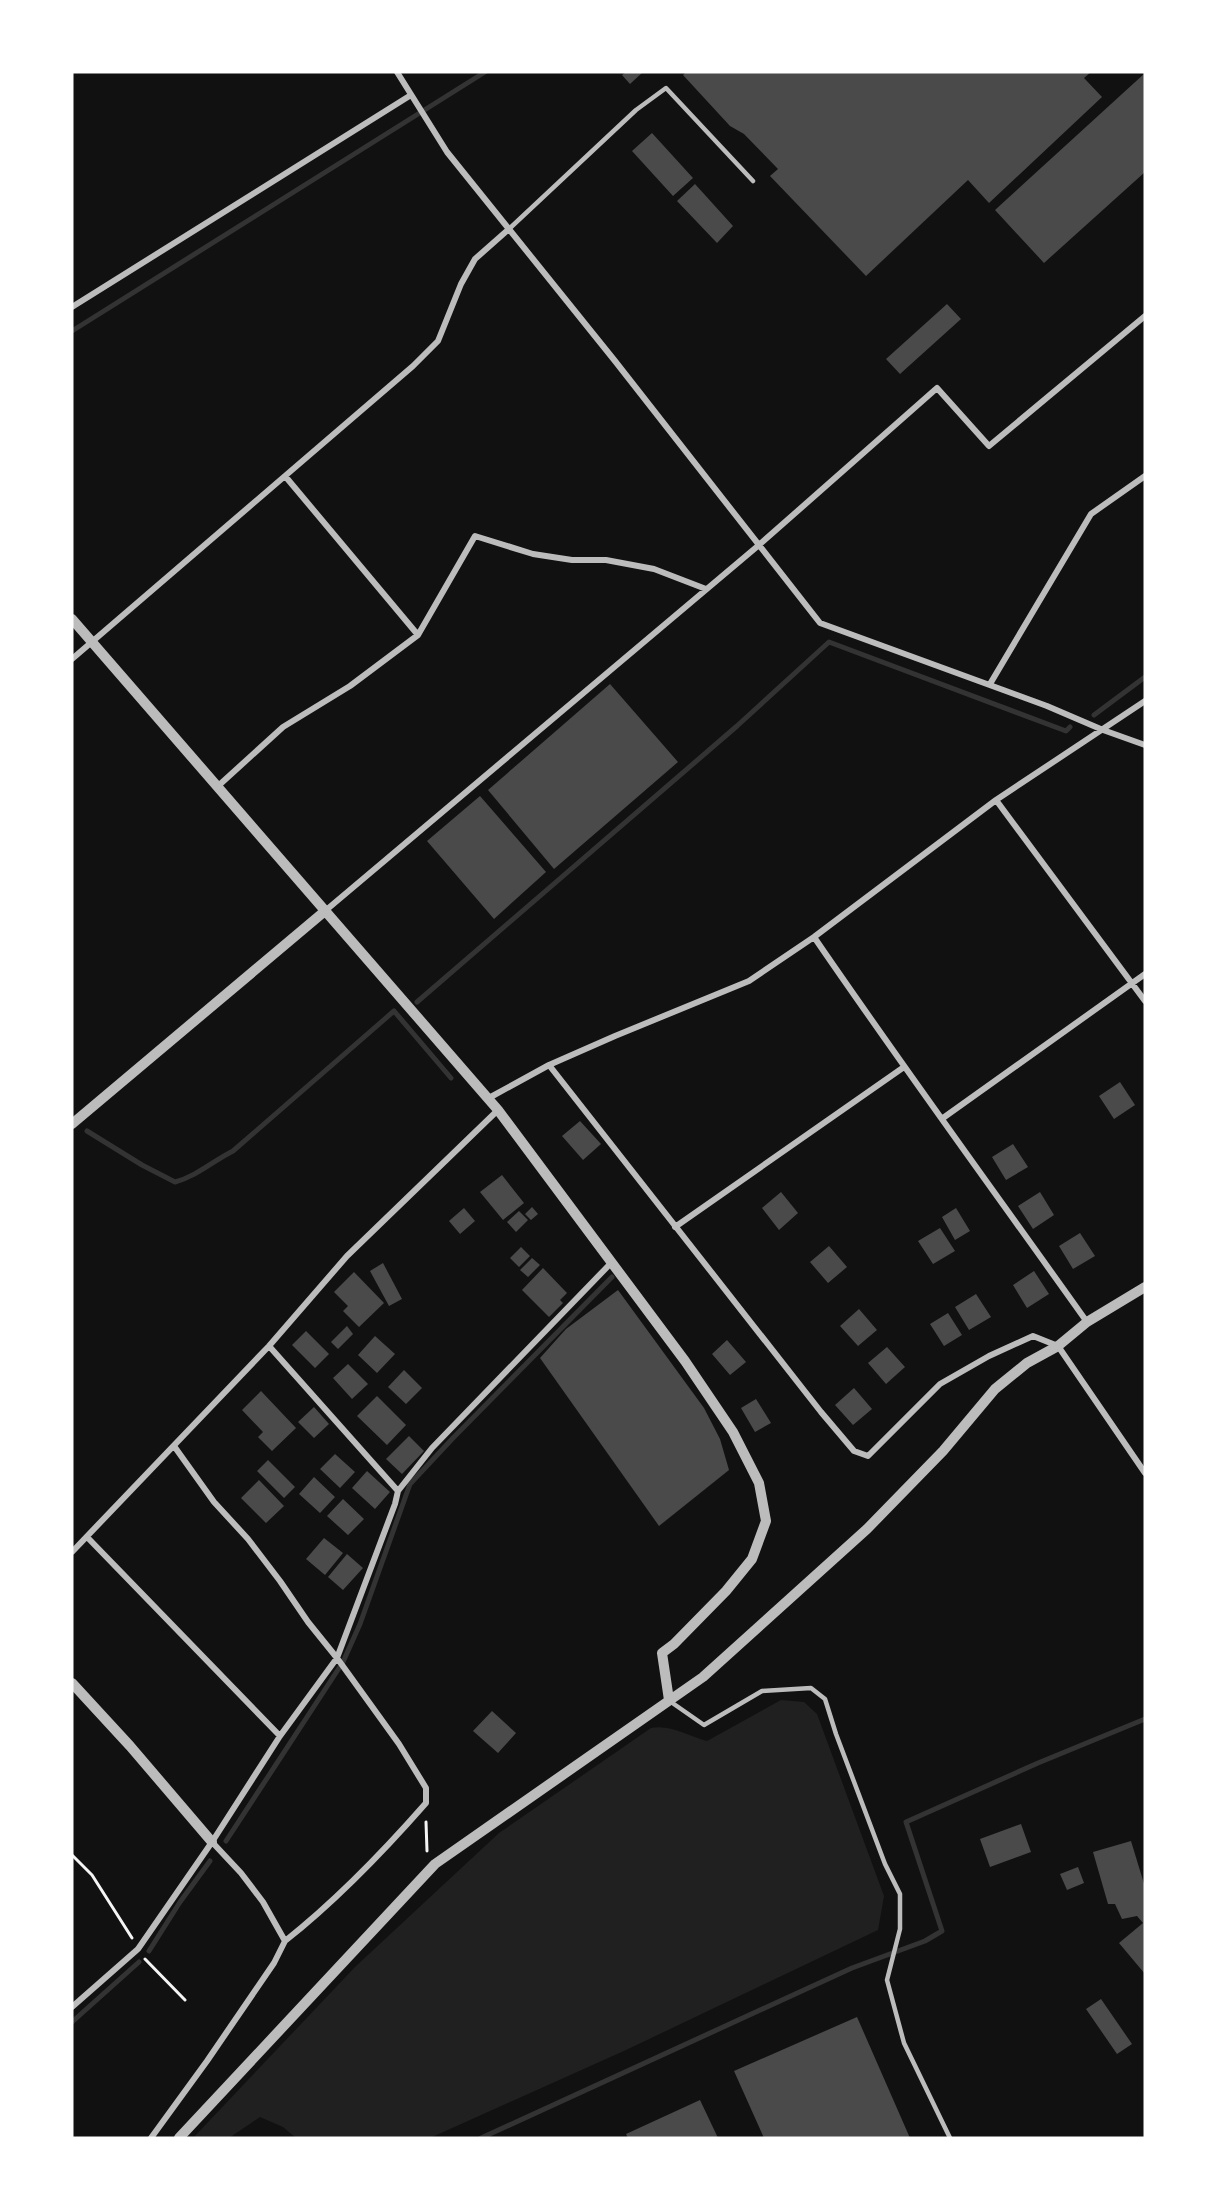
<svg xmlns="http://www.w3.org/2000/svg" width="1217" height="2210" font-family="'Noto Serif',serif">
  <style>
    .green { fill: #202020 }
    .lines { fill: none; stroke-linecap: round; stroke-linejoin: round }
    .stream { stroke: #333; stroke-width: 5 }
    .building { fill: #4a4a4a }
    .path { stroke: #f5f5f5; stroke-width: 3 }
    .service { stroke: #bcbcbc; stroke-width: 4.5 }
    .minor { stroke: #bcbcbc; stroke-width: 6 }
    .tertiary { stroke: #bcbcbc; stroke-width: 10 }
  </style>
  <rect width="100%" height="100%" fill="#111"/>
  <path class="green" d="M781,1700L804,1702L817,1714L884,1896L878,1930L626,2050L430,2138H296L283,2127L260,2117L229,2138H193L355,1967L499,1833L651,1728C670,1724 688,1736 707,1741Z"/>
  <g class="lines">
    <path class="stream" d="M72,331L485,72
      M1094,715L1145,677
      M417,1002L737,726L829,642L1066,731L1070,727
      M87,1131L142,1165L175,1182C197,1176 213,1161 233,1151L394,1011L451,1078
      M226,1841L343,1662L360,1624L410,1484L453,1438L612,1277
      M149,1951L180,1902L210,1861
      M72,2022L139,1962
      M481,2138L852,1968L925,1941L942,1931L906,1822L1038,1763L1145,1719"/>
  </g>
  <path class="building" d="M626,72H643L630,84L622,75Z
    M686,72H1091L1084,78L1102,97L989,203L968,180L866,276L770,176L778,169L744,134L730,126L683,75Z
    M1145,73V172L1044,263L995,210Z
    M652,133L693,178L673,196L632,151Z
    M695,184L733,226L717,243L677,201Z
    M947,304L961,319L900,374L886,359Z
    M610,684L678,762L554,869L488,790Z
    M480,796L546,872L494,919L427,841Z
    M1120,1082L1135,1105L1114,1119L1099,1096Z
    M580,1121L601,1144L583,1160L562,1136Z
    M1013,1144L1028,1167L1006,1180L992,1157Z
    M502,1175L524,1203L503,1220L480,1192Z
    M781,1192L798,1213L779,1230L762,1208Z
    M1040,1192L1054,1215L1033,1229L1018,1206Z
    M532,1207L538,1214L531,1220L525,1214Z
    M464,1208L475,1221L460,1234L449,1221Z
    M956,1208L970,1231L955,1240L942,1217Z
    M519,1211L528,1220L516,1232L507,1222Z
    M940,1228L955,1251L933,1264L918,1241Z
    M1080,1233L1095,1256L1073,1269L1059,1246Z
    M829,1246L847,1267L828,1283L810,1262Z
    M521,1247L530,1256L519,1267L510,1258Z
    M532,1258L540,1265L528,1277L520,1270Z
    M383,1263L402,1299L389,1306L370,1271Z
    M543,1268L567,1293L560,1300L563,1303L549,1317L522,1290Z
    M1034,1271L1049,1294L1027,1308L1013,1285Z
    M354,1272L384,1303L359,1327L343,1311L348,1306L334,1292Z
    M618,1290L704,1408L720,1439L729,1470L659,1526L540,1358L566,1329Z
    M976,1294L991,1317L969,1330L955,1307Z
    M859,1309L877,1330L858,1346L840,1326Z
    M948,1313L962,1335L944,1346L930,1324Z
    M347,1326L353,1334L338,1349L331,1342Z
    M306,1331L329,1354L315,1368L292,1345Z
    M375,1336L395,1354L377,1373L358,1355Z
    M727,1340L746,1362L730,1375L712,1354Z
    M887,1347L905,1367L886,1384L868,1363Z
    M348,1364L368,1384L352,1399L333,1378Z
    M404,1370L422,1388L406,1404L388,1387Z
    M854,1388L872,1409L853,1425L835,1405Z
    M261,1391L296,1428L272,1451L258,1437L263,1432L242,1410Z
    M377,1396L406,1425L387,1445L357,1416Z
    M756,1399L771,1423L755,1432L741,1408Z
    M314,1407L329,1424L314,1438L298,1422Z
    M409,1436L424,1451L402,1474L386,1459Z
    M335,1454L355,1472L340,1488L320,1469Z
    M268,1460L295,1487L284,1498L257,1471Z
    M367,1471L390,1492L375,1509L352,1488Z
    M314,1477L335,1497L320,1513L299,1494Z
    M259,1480L284,1506L266,1523L241,1498Z
    M343,1499L364,1519L348,1535L327,1516Z
    M324,1538L343,1553L325,1575L306,1559Z
    M347,1554L363,1568L343,1590L328,1577Z
    M492,1711L516,1733L498,1753L473,1731Z
    M1021,1824L1031,1852L990,1867L980,1839Z
    M1131,1841L1145,1887V1974L1119,1943L1143,1923L1137,1916L1122,1919L1115,1904H1108L1093,1852Z
    M1078,1867L1084,1883L1067,1890L1060,1874Z
    M1101,1999L1132,2044L1117,2054L1086,2009Z
    M857,2017L910,2138H764L734,2071Z
    M700,2100L718,2138H628L626,2134Z"/>
  <g class="lines">
    <path class="path" d="M426,1822L427,1851
      M72,1855L92,1875L132,1938
      M145,1959L185,2000"/>
    <path class="service" d="M509,229L636,110L666,88L753,181
      M671,1702L704,1725L762,1691L811,1688L825,1699L836,1734L885,1864L900,1894V1929L887,1980L904,2043L950,2138"/>
    <path class="minor" d="M397,72L447,152L615,361L820,623L1047,706L1103,730L1145,745
      M72,307L411,95
      M285,476L418,635
      M72,659L413,366L438,341L461,284L475,259L509,229
      M990,684L1091,514L1145,476
      M217,787L283,727L350,686L418,635L475,536L533,554L572,560H606L654,569L706,589
      M996,800L1145,1001
      M325,911L759,545L937,388L989,446L1145,316
      M814,937C903,1067 996,1194 1087,1322
      M549,1065L821,1412L854,1451L868,1456L940,1384L989,1356L1033,1336L1058,1346L1145,1473
      M487,1099L549,1065L615,1036L749,981L814,937L996,800L1145,701
      M943,1118L1145,974
      M675,1227L904,1067
      M269,1346L398,1491
      M174,1446L214,1502L248,1539L280,1581L308,1622L337,1658L399,1744L426,1788V1803C383,1852 337,1900 285,1941
      M87,1537L280,1736
      M72,1552L269,1346L347,1256L498,1110
      M72,2007L138,1949L212,1842L280,1736L337,1658L395,1504L398,1491L432,1448L612,1262
      M151,2138L207,2061L274,1963L285,1941L263,1902L241,1873L212,1842"/>
    <path class="tertiary" d="M72,619L498,1110L685,1361L733,1432L759,1483L766,1521L752,1559L726,1591L674,1644L662,1653L669,1700
      M72,1124L325,911
      M72,1683L130,1746L212,1842
      M179,2138L435,1864L703,1677L867,1529L943,1451L995,1389L1027,1363L1058,1346L1087,1322L1145,1287"/>
  </g>
  <rect width="1217" height="2210" fill="none" stroke="#ffffff" stroke-width="147"/>
</svg>
